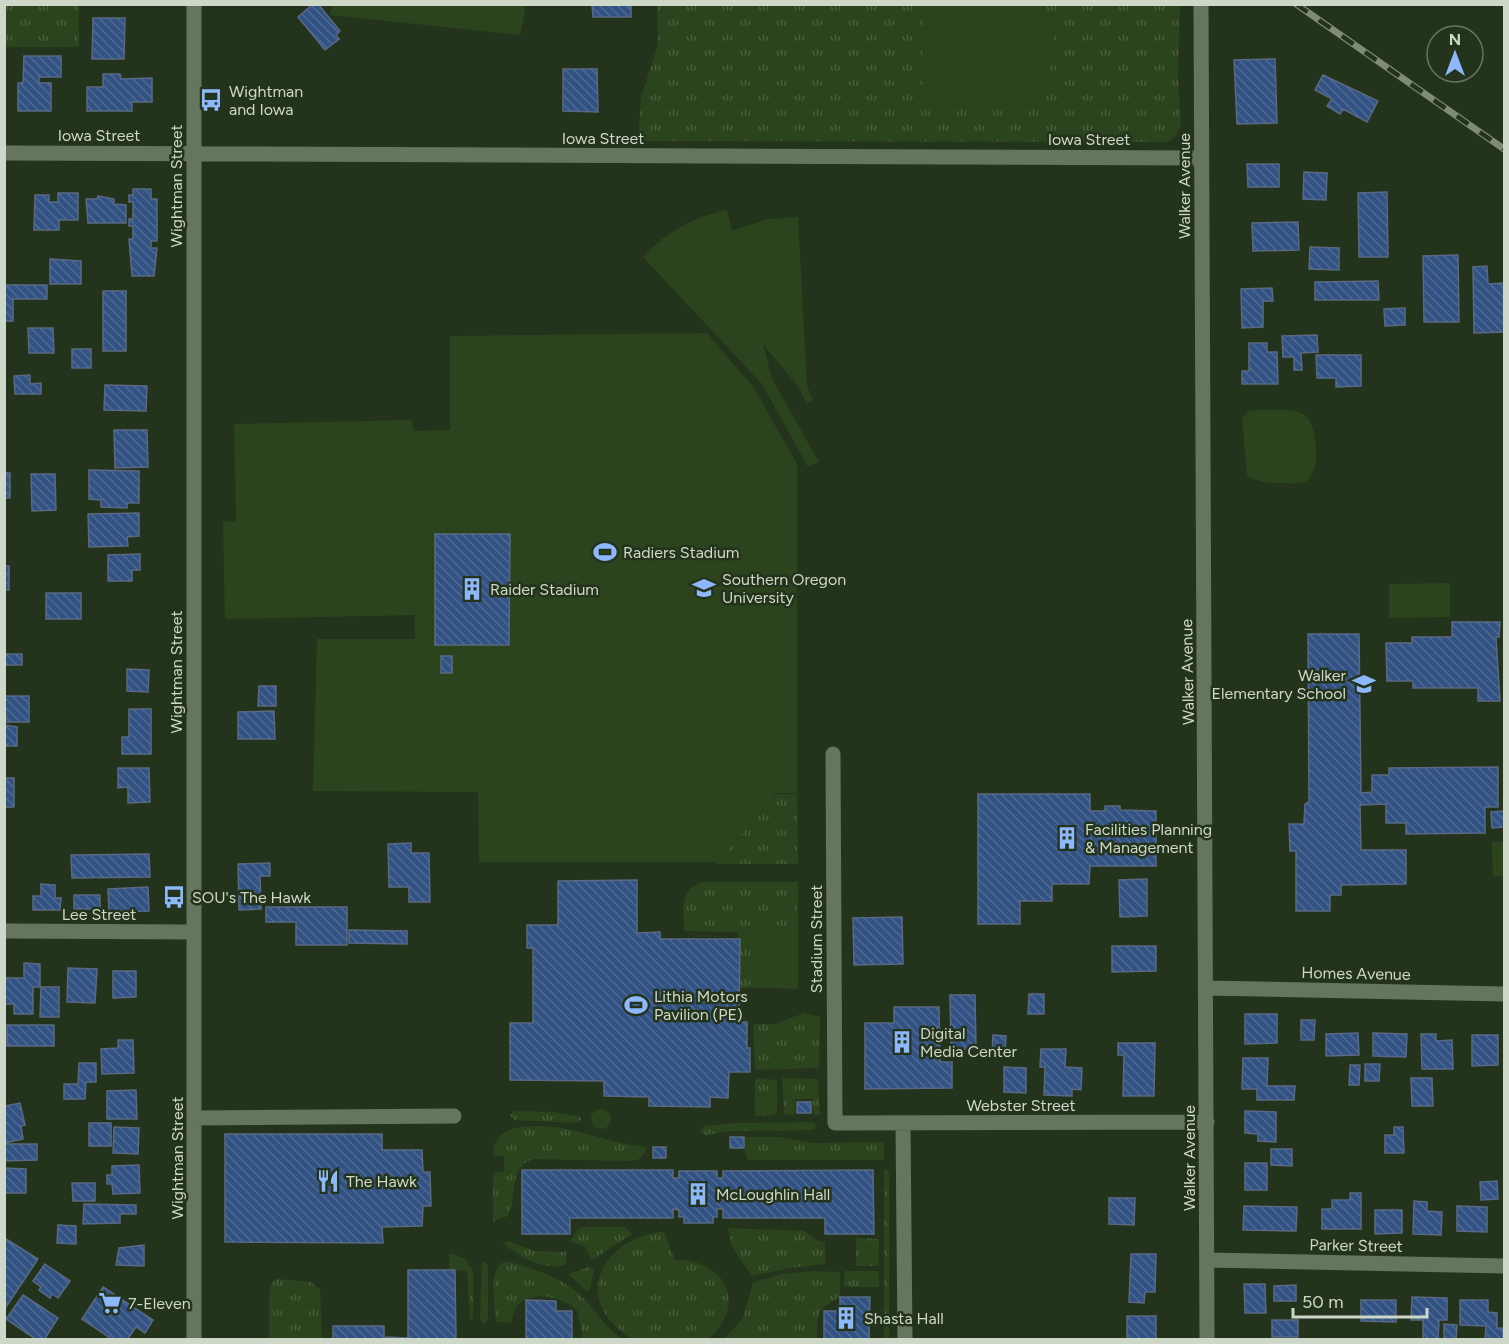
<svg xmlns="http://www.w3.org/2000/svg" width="1509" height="1344" font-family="Figtree,sans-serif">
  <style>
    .grass { fill: url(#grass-tufts) }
    .pitch { fill: #2c441d }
    .building { fill: url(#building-back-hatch); stroke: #596983; stroke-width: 1.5 }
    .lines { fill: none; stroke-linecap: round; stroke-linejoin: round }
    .minor { stroke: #66765e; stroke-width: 15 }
    .rail-casing { stroke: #7e8b77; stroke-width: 7 }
    .rail { stroke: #24331b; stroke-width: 4.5; stroke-dasharray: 14; stroke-linecap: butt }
    .labels { text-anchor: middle; stroke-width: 5; stroke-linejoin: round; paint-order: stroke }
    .poi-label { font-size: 16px; fill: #ced8c9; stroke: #24331b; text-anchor: start }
    .street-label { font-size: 16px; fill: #ced8c9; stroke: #24331b }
  </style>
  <defs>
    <pattern id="grass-tufts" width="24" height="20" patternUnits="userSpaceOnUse" patternTransform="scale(1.5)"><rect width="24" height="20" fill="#2c441d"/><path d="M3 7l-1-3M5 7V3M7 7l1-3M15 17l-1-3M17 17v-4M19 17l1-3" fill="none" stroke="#495e3c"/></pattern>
    <pattern id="building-back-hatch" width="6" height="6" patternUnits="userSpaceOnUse" patternTransform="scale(1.5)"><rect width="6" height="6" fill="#325283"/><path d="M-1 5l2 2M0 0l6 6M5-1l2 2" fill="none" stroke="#4e6a93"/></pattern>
  </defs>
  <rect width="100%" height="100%" fill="#24331b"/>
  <path class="grass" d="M4,5H79V47H5Z
    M657,5H1180L1178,78L1181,125L1176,136L1167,142L638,141L641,97L658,45Z
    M777,794H797L798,864H715Z
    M703,882H798V929H759L758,988H740L738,932L684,931C684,912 679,888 703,882Z
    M804,1013L820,1017L819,1068L755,1070L753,1024H775Z
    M755,1078L777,1080V1112L774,1115L755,1116Z
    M782,1078L818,1079L820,1115H813V1099H795V1115L784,1114Z
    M591 1119a10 10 0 1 1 20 0a10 10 0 1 1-20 0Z
    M514,1111L553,1112L580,1117L581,1120L577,1123L514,1120L510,1115Z
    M813,1122L817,1126L813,1130L732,1131L705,1135L700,1132L704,1126L737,1123Z
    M544,1126C579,1128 611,1144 646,1147L645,1152L639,1159L631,1161L533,1159C507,1169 518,1197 508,1216L493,1221V1173L504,1172V1156H493C493,1126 521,1126 544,1126Z
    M744,1137H780L812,1143L884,1142V1160H748L745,1153Z
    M884,1170H889V1340L884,1339Z
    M585,1227H625L632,1234L592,1260L585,1247L570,1241L578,1229Z
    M728,1228L804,1231L816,1240L825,1242V1264L790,1268L752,1276L732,1247Z
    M664,1232L675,1260C726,1259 748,1305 708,1339C690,1340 650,1344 634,1339C625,1336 615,1326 609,1319C576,1278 621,1233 664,1232Z
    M856,1238L879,1239V1266H856Z
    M502,1242H511L535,1251L566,1252V1264C547,1273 517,1256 502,1242Z
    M449,1253L466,1259L473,1272V1318L470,1320L467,1271L449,1270Z
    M482,1262L486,1263L488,1267V1320L484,1324L480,1319Z
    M504,1262H510C538,1270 567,1279 587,1302C599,1315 607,1329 622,1339H583L577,1310C557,1292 513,1287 512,1323L497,1322L495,1317C495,1301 488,1271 504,1262Z
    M589,1267L594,1270L590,1289L587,1291L568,1274Z
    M813,1271L840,1272V1297C817,1309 817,1313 817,1339H724L743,1318L753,1283L781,1274Z
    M845,1271H879V1287H844Z
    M277,1279L311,1282L320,1290L322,1339H269V1291L273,1281Z"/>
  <path class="pitch" d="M331,5V4L526,5L520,35L330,15Z
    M1037,5C1065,35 1053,75 1033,105H930L922,95L923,5Z
    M727,210L732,231L768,219L798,217L807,386L813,401L806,404L800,389L763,344L772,379L819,462L808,467L762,384L643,257C667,231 692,218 727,210Z
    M707,333L754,388L797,464V793H777L717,862H479L478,792L313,791L317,639H415V615L225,619L223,522L236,521L234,424L412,420L413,431L450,430V336Z
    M1250,410C1265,411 1287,408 1301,413C1318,419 1321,468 1309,479C1302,485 1291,483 1282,483C1269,483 1258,483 1247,475L1242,418Z
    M1450,583V617L1389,618V584Z
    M1492,842H1504V876H1493Z
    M759,929H798V989L758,988Z"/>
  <path class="building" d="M313,4H318L340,31L336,35L339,39L325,50L298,17Z
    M592,4H631V17H593Z
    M93,18H125L124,59H92Z
    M24,56H61V77H39V83H51V111H18V83H23Z
    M1275,59L1277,123L1237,124L1234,60Z
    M563,69H597L598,112L563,111Z
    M103,74H120L121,79L152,78V102H132V111H87V87H103Z
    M1323,75L1378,101L1367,122L1343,109L1340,114L1327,106L1332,99L1315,90Z
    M1247,164H1279V187H1248Z
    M1304,172L1327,173L1326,200L1303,199Z
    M133,189H151V199H157V241H151V248H157L154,276H132L129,239H133V226H129V219H133V202H129V195H133Z
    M1387,192L1388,257H1359L1358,193Z
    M58,193H78V220H59V230H34L35,195H49V202H58Z
    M98,196L114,199V204L126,205V223H88L86,199H97Z
    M1298,222L1299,250L1253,251L1252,223Z
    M1310,247L1339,248V270L1309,269Z
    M1458,255L1459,322H1424L1423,256Z
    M50,259L81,261V284H50Z
    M1487,266L1488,284L1504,283V332L1474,333L1473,267Z
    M1378,281L1379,300H1315V282Z
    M4,285H47V299H13V321H4Z
    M1272,288L1273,301H1263V327L1242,328L1241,289Z
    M103,291H126V351H103Z
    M1405,308V325L1385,326L1384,309Z
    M28,328H53L54,353H29Z
    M1317,335L1318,352L1301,353L1302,370H1294V357H1283L1282,336Z
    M1249,343H1267V352H1277L1278,384H1242V371H1249Z
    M72,349H91V368H72Z
    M1316,355H1361V386L1336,387V378H1317Z
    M30,375V384L41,383V394H15L14,376Z
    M105,385L147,386L146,411L104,410Z
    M114,430H147L148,467L115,468Z
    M89,470L139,471V503H127V508L101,507V500L89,499Z
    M4,473H10V498H4Z
    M31,474H55L56,510L32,511Z
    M139,513V536L127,537L128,546L89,547L88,514Z
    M435,534H510L509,645H435Z
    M140,554V570H132V581H108V555Z
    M4,566H9V590H4Z
    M46,593H81V619H46Z
    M1452,622H1500L1499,637H1496L1500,701H1478V688H1413V681H1387L1386,643H1412V637H1452Z
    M1308,634H1359L1361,793L1372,792V775H1389V768L1498,767V807H1485V833L1406,834V823H1386V804L1360,805L1361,850H1406V884L1341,885V895H1330V911H1296V851H1290L1289,824H1304L1305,804L1309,802Z
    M4,654H22V665H4Z
    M441,656H452V673H441Z
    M127,669L149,670L148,692L127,691Z
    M259,686H276V706H258Z
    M5,696H29V722H6Z
    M129,709H151V754H122V737H129Z
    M274,711L275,739H238V712Z
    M4,725L17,727V746H4Z
    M118,768H149L150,802L128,803V787L118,788Z
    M4,778H14V807H4Z
    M978,794H1090V811H1105V806H1120V810L1156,811V866H1090L1089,884H1052V901H1020V924H978Z
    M1504,811V827L1492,828L1491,812Z
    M411,843V853H429L430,902H409V887H389L388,844Z
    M149,854L150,877L72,878L71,855Z
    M270,863V876H260L261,909L239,910L238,864Z
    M1147,879V916L1120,917L1119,880Z
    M637,880V933L660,932V939H740L739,1022H747V1048H750V1072H729L728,1098L710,1097V1107L649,1106V1097L604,1096V1081L510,1080V1023H533V948H527V925H558V881Z
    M41,884L55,885V898H61L60,910H33V896H41Z
    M148,887L149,911L109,912L108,889Z
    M74,895H100V909H74Z
    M266,907H347V945H296V922H266Z
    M902,917L903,964L854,965L853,918Z
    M349,930L407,931V944L349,943Z
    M1112,946H1156V971L1112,972Z
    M24,963L40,964V987H33V1014H14V1004H4V978H24Z
    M68,968L97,969L95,1003L67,1002Z
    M113,971H136V997L113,998Z
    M41,987H59V1017H40Z
    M1029,994H1044V1014H1028Z
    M950,995H975L976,1049L951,1050Z
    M894,1007H939L940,1062H952V1088L865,1089V1023H894Z
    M1245,1014H1277V1043L1245,1044Z
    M1301,1020H1315L1314,1040H1301Z
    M7,1025H54V1046H7Z
    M1358,1033L1359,1055L1326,1056V1034Z
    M1373,1033L1407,1034L1406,1057L1373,1056Z
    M1421,1034H1436V1041L1452,1040L1453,1069H1422Z
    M993,1035L1006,1036L1005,1053H992Z
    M1472,1035H1498V1065L1472,1066Z
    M118,1040H133L134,1073L102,1074L101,1049L118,1048Z
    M1118,1043H1155L1154,1096H1123L1124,1055H1118Z
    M1041,1049H1066L1065,1067L1082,1068L1081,1090L1072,1089V1096L1044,1095L1045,1067H1040Z
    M1243,1058H1268L1267,1086H1295L1294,1100H1257V1089H1242Z
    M79,1063H96V1082H86L85,1099H64V1084H78Z
    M1365,1064H1380L1379,1081H1365Z
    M1350,1065H1360L1359,1085H1349Z
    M1004,1067L1026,1068V1093L1004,1092Z
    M1411,1078H1432L1433,1106H1412Z
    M136,1090L137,1119H107V1091Z
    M797,1102H811V1113H797Z
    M20,1103L25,1125L21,1126L23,1139L4,1143V1106Z
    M1245,1111L1276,1112V1142L1258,1141V1134L1245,1133Z
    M89,1123H111V1146H89Z
    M114,1127L139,1128L138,1154L113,1153Z
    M1394,1127H1403L1404,1153H1385V1135H1394Z
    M225,1134H382V1150H422L423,1172H430L431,1206H423L422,1226L382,1227L383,1243L225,1242Z
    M730,1137H744V1148H730Z
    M4,1144H37V1160L4,1161Z
    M653,1147H666V1158H653Z
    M1271,1149H1292V1166L1271,1165Z
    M1245,1163H1267V1190H1245Z
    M139,1165L140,1193L113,1194L112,1184H107V1175H112V1166Z
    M4,1168L26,1169V1193H4Z
    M522,1170H673V1178H679V1171H717V1178H723V1171L873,1170L874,1234H825V1218H723V1209H717V1217H713V1223H684V1217H679V1210L673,1209V1218H570V1234H522Z
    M1497,1181L1498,1199L1481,1200L1480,1182Z
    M72,1183H95V1201H73Z
    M1350,1193H1361V1229H1322V1209H1332V1200H1350Z
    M1109,1198H1135L1134,1225L1109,1224Z
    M1414,1201L1427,1202V1211L1442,1212L1441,1235L1413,1234Z
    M84,1204L136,1205V1214H120V1223L83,1224Z
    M1244,1206L1297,1207L1296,1231L1243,1230Z
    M1457,1206L1487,1207V1232L1457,1231Z
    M1375,1210H1402V1233L1375,1234Z
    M58,1225L76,1226V1244L57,1243Z
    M6,1239L38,1259L4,1310V1242Z
    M144,1245V1266L116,1265L119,1248Z
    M1131,1254H1156L1155,1292H1145L1144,1303L1129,1302Z
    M45,1264L70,1281L58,1298L52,1294L50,1298L39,1290L41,1287L33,1281Z
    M408,1270H455L456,1340H333V1326H384V1337L408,1338Z
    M1244,1284H1265L1266,1313H1245Z
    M1296,1285V1301H1274V1286Z
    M103,1287L153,1320L145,1333L136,1327L127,1340H113L82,1319Z
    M23,1295L58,1318L44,1340H37L6,1319Z
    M840,1297H870L869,1340H824V1311H840Z
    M1412,1297L1447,1298V1320H1439L1438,1340H1423V1320H1411Z
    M526,1300L556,1301V1311H572V1340H526Z
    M1361,1300H1396V1322L1361,1321Z
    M1460,1300H1488V1312L1497,1313V1328H1503V1340H1485L1486,1326L1460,1325Z
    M1127,1316H1156V1340H1127Z
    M1272,1320H1298V1337H1272Z
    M1444,1324L1457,1325L1456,1340H1444Z"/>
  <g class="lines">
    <path class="minor" d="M1201,4L1207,1340
      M4,153L1201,158
      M833,754L835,1123L1207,1122
      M4,931L194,932
      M1206,988L1504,994
      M195,1118L454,1116
      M903,1123L905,1340
      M1207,1260L1504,1266
      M194,1340V4"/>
    <g class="rail-casing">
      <path id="rail" d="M1296,4L1504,149"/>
    </g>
    <use href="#rail" class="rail"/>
  </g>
  <defs>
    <g id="bus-bare" transform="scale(1.8)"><path d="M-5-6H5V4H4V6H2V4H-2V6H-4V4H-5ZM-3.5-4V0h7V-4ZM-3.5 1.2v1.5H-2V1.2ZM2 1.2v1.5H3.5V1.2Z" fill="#8db9fc" stroke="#24331b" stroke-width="2.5" paint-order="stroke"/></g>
    <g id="stadium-bare" transform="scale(1.8)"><path d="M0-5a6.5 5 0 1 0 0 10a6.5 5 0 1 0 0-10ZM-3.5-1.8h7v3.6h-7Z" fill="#8db9fc" stroke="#24331b" stroke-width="2.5" paint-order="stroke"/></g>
    <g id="university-bare" transform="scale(1.8)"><path d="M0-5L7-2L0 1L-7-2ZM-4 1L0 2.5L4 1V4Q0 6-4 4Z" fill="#8db9fc" stroke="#24331b" stroke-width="2.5" paint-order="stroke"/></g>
    <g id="building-bare" transform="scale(1.8)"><path d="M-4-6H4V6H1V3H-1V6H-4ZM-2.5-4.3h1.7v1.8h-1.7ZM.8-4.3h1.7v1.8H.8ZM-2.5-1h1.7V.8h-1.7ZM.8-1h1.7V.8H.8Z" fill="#8db9fc" stroke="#24331b" stroke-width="2.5" paint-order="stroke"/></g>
    <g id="school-bare" transform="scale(1.8)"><path d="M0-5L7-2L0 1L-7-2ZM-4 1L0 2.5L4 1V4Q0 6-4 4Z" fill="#8db9fc" stroke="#24331b" stroke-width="2.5" paint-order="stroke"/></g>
    <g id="restaurant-bare" transform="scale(1.8)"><path d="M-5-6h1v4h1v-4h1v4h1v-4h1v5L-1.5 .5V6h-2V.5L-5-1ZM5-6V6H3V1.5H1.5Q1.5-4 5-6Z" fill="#8db9fc" stroke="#24331b" stroke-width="2.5" paint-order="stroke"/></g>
    <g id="supermarket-bare" transform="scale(1.8)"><path d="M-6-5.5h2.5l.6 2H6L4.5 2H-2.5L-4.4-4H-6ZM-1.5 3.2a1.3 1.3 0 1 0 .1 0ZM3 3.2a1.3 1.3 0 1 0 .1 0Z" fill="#8db9fc" stroke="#24331b" stroke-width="2.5" paint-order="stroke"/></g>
  </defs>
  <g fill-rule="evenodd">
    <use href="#bus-bare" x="211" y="100"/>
    <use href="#stadium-bare" x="605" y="552"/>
    <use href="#university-bare" x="704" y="588"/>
    <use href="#building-bare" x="472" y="589"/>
    <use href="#school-bare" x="1364" y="684"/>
    <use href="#building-bare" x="1067" y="838"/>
    <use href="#bus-bare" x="174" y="897"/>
    <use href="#stadium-bare" x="636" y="1005"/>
    <use href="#building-bare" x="902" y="1042"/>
    <use href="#restaurant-bare" x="328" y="1181"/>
    <use href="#building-bare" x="698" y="1194"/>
    <use href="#supermarket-bare" x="110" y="1303"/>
    <use href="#building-bare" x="846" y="1318"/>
  </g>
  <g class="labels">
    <g class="poi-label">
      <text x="229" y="97">Wightman<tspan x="229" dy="18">and Iowa</tspan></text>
      <text x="623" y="558">Radiers Stadium</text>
      <text x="722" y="585">Southern Oregon<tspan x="722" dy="18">University</tspan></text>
      <text x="490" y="595">Raider Stadium</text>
      <text x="1346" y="681" text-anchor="end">Walker<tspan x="1346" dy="18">Elementary School</tspan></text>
      <text x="1085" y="835">Facilities Planning<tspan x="1085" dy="18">&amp; Management</tspan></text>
      <text x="192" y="903">SOU's The Hawk</text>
      <text x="654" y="1002">Lithia Motors<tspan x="654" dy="18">Pavilion (PE)</tspan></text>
      <text x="920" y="1039">Digital<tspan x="920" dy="18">Media Center</tspan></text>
      <text x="346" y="1187">The Hawk</text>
      <text x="716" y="1200">McLoughlin Hall</text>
      <text x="128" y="1309">7-Eleven</text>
      <text x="864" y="1324">Shasta Hall</text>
    </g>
    <g class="street-label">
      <text x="99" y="141">Iowa Street</text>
      <text x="603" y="144">Iowa Street</text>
      <text x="1089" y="145">Iowa Street</text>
      <text transform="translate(176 186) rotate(-90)" y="6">Wightman Street</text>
      <text transform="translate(1184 186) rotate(-90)" y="6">Walker Avenue</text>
      <text transform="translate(176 672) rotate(-90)" y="6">Wightman Street</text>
      <text transform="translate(1187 672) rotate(-91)" y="6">Walker Avenue</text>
      <text x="99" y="920">Lee Street</text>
      <text transform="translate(816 939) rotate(-90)" y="6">Stadium Street</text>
      <text transform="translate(1356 973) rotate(1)" y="6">Homes Avenue</text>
      <text x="1021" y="1111">Webster Street</text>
      <text transform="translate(177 1158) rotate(-90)" y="6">Wightman Street</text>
      <text transform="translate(1189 1158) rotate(-90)" y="6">Walker Avenue</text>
      <text transform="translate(1356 1245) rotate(1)" y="6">Parker Street</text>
    </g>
  </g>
  <rect width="1509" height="1344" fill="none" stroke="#ced8c9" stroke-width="12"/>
  <g transform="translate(1455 54)"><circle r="28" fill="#24331b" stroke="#687561" stroke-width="1.5"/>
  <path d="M0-4.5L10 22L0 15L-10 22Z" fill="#8db9fc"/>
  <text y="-9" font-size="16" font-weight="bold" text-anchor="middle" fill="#ced8c9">N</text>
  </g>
  <path d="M1293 1308v9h134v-9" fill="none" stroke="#ced8c9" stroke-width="3"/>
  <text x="1302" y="1308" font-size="18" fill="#ced8c9" stroke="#24331b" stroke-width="4.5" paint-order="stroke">50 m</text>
</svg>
